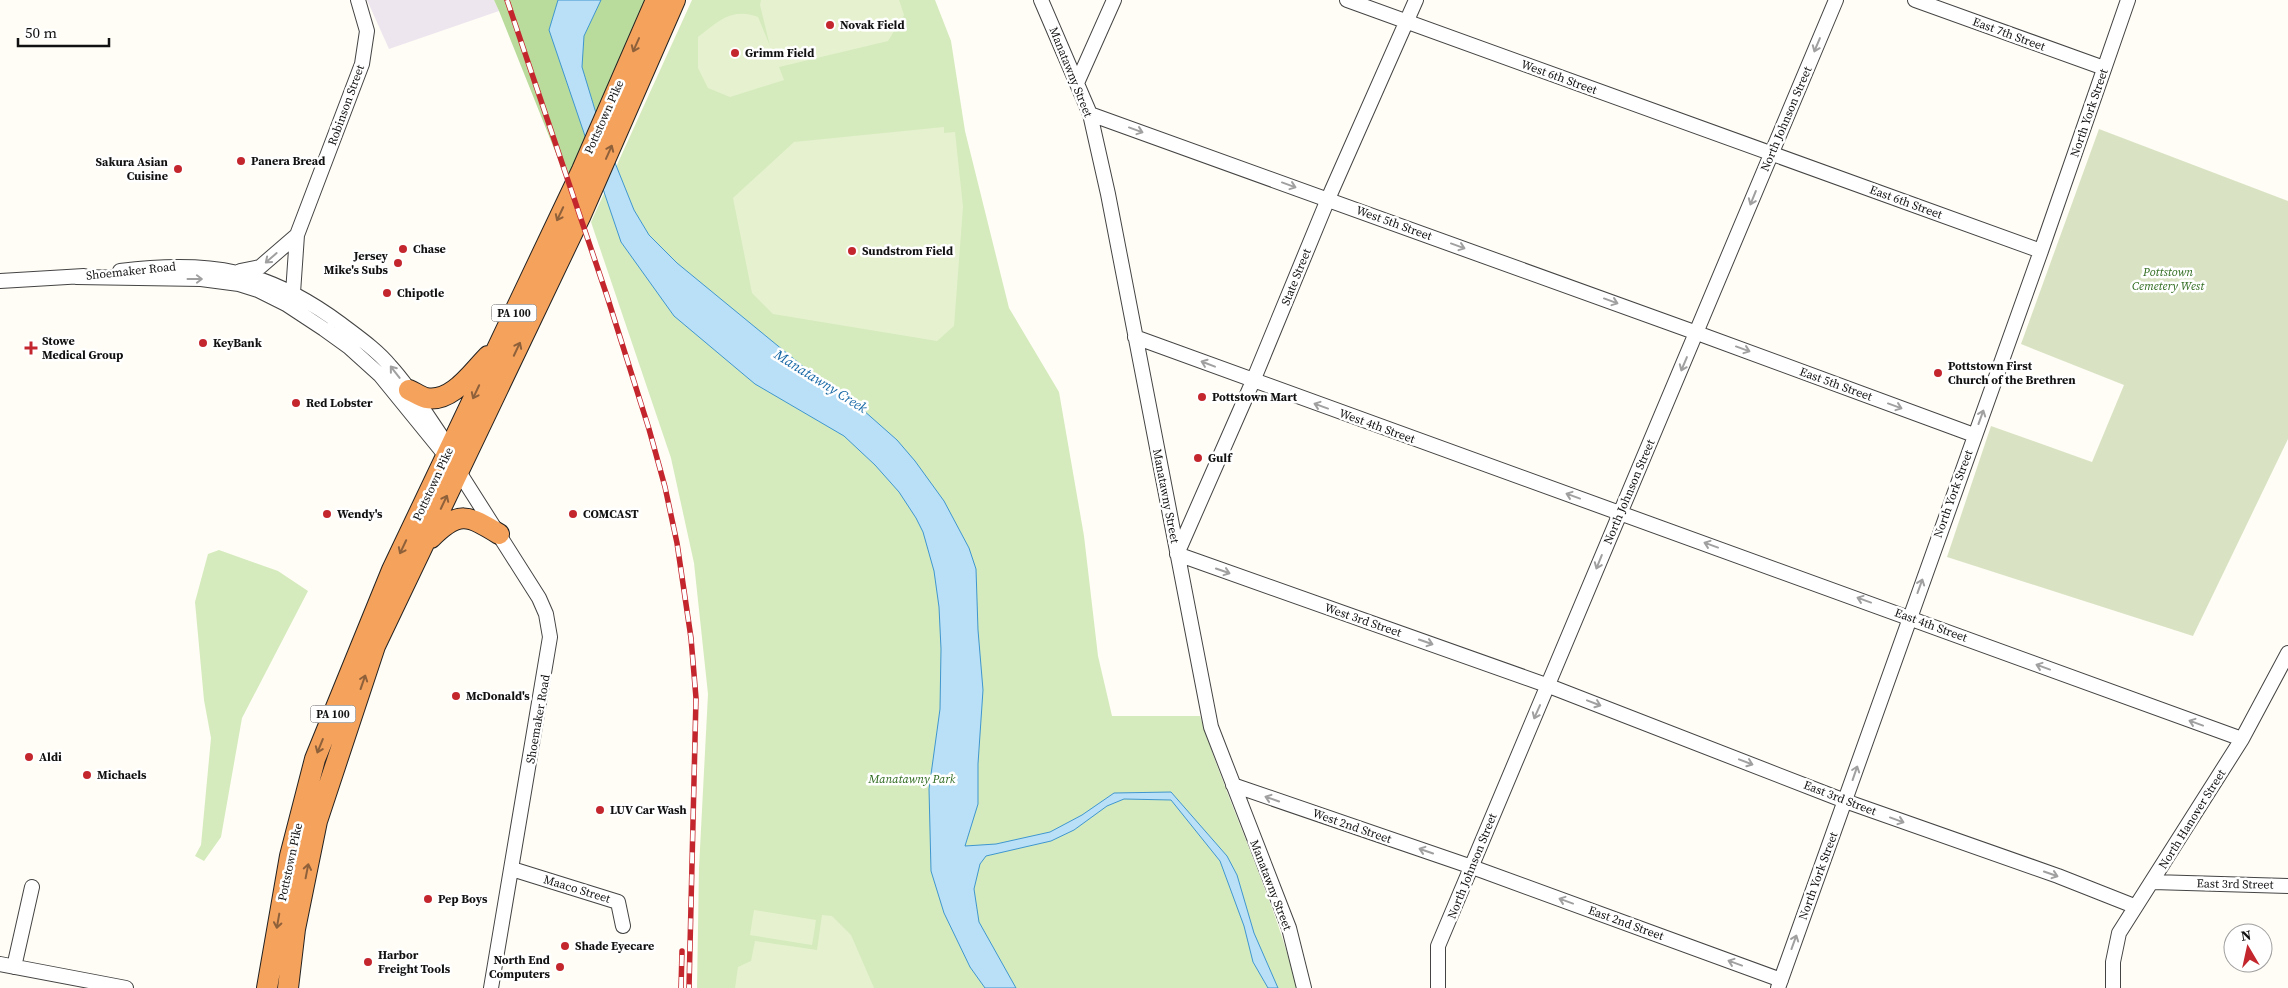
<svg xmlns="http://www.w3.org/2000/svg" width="2288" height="988" font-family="'Source Serif 4',serif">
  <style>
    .industrial { fill: #eee6ef }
    .green { fill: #d5ebbd }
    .forest { fill: #b9dc9c }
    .cemetery { fill: #d9e3c4 }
    .pitch { fill: #e6f2cf }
    .water { fill: #b9e0f7; stroke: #3f96cf }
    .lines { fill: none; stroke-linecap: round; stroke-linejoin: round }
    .minor-casing { stroke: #444; stroke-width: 16 }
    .highway-casing { stroke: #222; stroke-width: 22 }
    .minor { stroke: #fff; stroke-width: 14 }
    .highway { stroke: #f5a25d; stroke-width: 20 }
    .rail-casing { stroke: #c4262e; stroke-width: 5.5 }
    .rail { stroke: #fff; stroke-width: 4; stroke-dasharray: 11; stroke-linecap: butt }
    .oneway { stroke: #8e613b }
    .oneway2 { stroke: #a0a0a0 }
    .poi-dot { fill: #c4262e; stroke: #fff; stroke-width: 2 }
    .labels { text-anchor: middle; stroke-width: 5; stroke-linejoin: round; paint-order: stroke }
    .shield { fill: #fff; stroke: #585858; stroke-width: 1 }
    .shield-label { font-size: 11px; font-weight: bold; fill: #111 }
    .poi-label { font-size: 12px; font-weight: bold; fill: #111; stroke: #fff; text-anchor: start }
    .street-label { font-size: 12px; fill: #111; stroke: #fff }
    .park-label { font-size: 12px; font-style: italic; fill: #2f6b1f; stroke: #fff }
    .water-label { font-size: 14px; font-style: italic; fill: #1768a6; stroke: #fff }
  </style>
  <rect width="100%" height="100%" fill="#fffdf5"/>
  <path class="industrial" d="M367,0H494L499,11L389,49Z"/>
  <path class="green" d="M692,0H935L951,41L965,131L1009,308L1059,392L1084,536L1098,656L1112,716H1200C1229,808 1273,894 1297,988H697L699,868L708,694L694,563L671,458L591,222Z
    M219,550L278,571L308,591L242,718L221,837L204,861L195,856L201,845L211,738L204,700L195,602L208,554Z"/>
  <path class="forest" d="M494,0H650L571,191L499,11Z"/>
  <path class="cemetery" d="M2099,129L2288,201V439L2193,636L1947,557L1991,426L2092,462L2124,385L2021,344Z"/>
  <path class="pitch" d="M761,0H899L904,15L888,41L779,67L784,80L730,97L708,88L698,68V37C718,22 731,7 758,17L770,46L760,5Z
    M944,127V133L955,132L963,207L954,326L937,341L773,314L752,293L733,198L794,142Z
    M754,910L816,920L812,945L750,935Z
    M822,915L832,916L851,935L874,988H735L738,967L751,961L755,941L817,950Z"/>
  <path class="water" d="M558,0H601L584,36L582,67L599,123L634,210L649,235L677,263L817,378L854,402L897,440L915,461L944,501L969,548L976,569L978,630L983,690L978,764V804L965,846L996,844L1050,832L1082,815L1114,793L1171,792L1227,856L1237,875L1254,933L1278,988H1268L1253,962L1244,926L1220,861L1171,800L1124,799L1107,806L1074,830L1051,841L986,856L980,864L974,889L979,922L1016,988H985L970,967L944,913L931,871L929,789L940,709L941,649L939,607L934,571L923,532L916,518L899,492L875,465L844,436L755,384L674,316L621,242L549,30Z"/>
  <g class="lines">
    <g class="minor-casing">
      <path id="minor" d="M1041,0L1090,114L1108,194L1211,727L1289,928L1304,988
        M1347,0L2041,251
        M1915,0L2104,68
        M1077,83L1114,0
        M1090,114L1697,333L1974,435
        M120,271C210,260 267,269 341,324C358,337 377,350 390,366C412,390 429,419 448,446
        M240,271L260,267L297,235
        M76,277L201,279L239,284L258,290L286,304L324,329L349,347L380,375L459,472L539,598L546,614L550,637L491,988
        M0,281L84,276
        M289,299L293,293L297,235L362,64L367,31L358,0
        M1135,337L2242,739
        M1177,554L1549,686L1845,801L2058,876L2134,906
        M1177,554L1253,381L1328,199L1416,0
        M1233,785L1472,867L1781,980
        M512,869L618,902L623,926
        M2153,882L2288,886
        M0,964L126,988
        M14,967L32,887
        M1438,988V946L1836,0
        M1778,988L2041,251L2128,0
        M2113,988V962L2119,933L2242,739L2288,653"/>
    </g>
    <g class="highway-casing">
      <path id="highway" d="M409,390C414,392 421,397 426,398C452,403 472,372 488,356
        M431,538C459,510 468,515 499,534
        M267,988L290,856L315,759L392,570L582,170L656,0
        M288,988L295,929L317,821L375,646L580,217L675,0"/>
    </g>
    <use href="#minor" class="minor"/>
    <use href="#highway" class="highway"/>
    <g class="rail-casing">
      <path id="rail" d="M507,0L607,296L649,429L665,487L677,543L691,638L696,698L689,988
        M681,988L682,951"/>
    </g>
    <use href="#rail" class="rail"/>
  </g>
  <defs><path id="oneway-shaft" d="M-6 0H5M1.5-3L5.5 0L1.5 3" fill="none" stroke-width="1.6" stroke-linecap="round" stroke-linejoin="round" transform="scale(1.25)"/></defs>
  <g class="oneway">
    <use href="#oneway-shaft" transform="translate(636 45) rotate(114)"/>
    <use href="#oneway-shaft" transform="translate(609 152) rotate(-66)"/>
    <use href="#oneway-shaft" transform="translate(560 214) rotate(115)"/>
    <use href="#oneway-shaft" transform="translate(517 349) rotate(-65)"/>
    <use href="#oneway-shaft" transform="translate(476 392) rotate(115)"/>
    <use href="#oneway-shaft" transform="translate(444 502) rotate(-65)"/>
    <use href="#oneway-shaft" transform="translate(403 547) rotate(115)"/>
    <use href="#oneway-shaft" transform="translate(363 682) rotate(-71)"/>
    <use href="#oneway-shaft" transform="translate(320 746) rotate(112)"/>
    <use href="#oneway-shaft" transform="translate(307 871) rotate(-79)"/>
    <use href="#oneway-shaft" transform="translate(278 921) rotate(100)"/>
  </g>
  <g class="oneway2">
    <use href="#oneway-shaft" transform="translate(1817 45) rotate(113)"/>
    <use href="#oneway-shaft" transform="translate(1136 130) rotate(20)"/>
    <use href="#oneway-shaft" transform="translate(1289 185) rotate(20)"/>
    <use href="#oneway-shaft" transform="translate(1753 198) rotate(112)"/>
    <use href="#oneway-shaft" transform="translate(1458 246) rotate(20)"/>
    <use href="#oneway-shaft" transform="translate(271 258) rotate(139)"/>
    <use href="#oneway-shaft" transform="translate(195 279)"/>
    <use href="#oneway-shaft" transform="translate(1611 301) rotate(20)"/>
    <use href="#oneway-shaft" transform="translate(1743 349) rotate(20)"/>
    <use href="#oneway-shaft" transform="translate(1208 364) rotate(-159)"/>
    <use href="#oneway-shaft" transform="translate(1684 364) rotate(113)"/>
    <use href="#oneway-shaft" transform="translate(395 372) rotate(-128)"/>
    <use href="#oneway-shaft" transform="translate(1321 406) rotate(-160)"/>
    <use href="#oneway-shaft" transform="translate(1895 406) rotate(20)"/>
    <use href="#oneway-shaft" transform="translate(1981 417) rotate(-70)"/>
    <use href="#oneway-shaft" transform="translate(1573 496) rotate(-160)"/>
    <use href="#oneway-shaft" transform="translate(1711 545) rotate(-160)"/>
    <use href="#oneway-shaft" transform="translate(1599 562) rotate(112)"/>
    <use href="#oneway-shaft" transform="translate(1223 571) rotate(19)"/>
    <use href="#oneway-shaft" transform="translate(1920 586) rotate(-70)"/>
    <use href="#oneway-shaft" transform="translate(1864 600) rotate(-160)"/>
    <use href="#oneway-shaft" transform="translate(1426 642) rotate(19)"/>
    <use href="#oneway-shaft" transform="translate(2043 667) rotate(-160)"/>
    <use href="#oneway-shaft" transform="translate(1594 703) rotate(21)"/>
    <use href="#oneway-shaft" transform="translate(1537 712) rotate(114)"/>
    <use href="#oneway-shaft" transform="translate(2196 723) rotate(-160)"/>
    <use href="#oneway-shaft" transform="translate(1746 762) rotate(21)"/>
    <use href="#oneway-shaft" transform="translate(1855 773) rotate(-71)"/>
    <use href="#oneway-shaft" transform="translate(1272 799) rotate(-161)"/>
    <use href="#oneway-shaft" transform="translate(1897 820) rotate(20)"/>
    <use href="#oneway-shaft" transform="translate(1426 851) rotate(-161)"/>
    <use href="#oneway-shaft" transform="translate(2051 874) rotate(19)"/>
    <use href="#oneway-shaft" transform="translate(1566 901) rotate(-160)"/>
    <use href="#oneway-shaft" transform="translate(1794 942) rotate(-70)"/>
    <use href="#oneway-shaft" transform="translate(1735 963) rotate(-160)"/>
  </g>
  <g class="poi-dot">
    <circle cx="830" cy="25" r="5"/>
    <circle cx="735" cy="53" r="5"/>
    <circle cx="241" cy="161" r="5"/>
    <circle cx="178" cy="169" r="5"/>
    <circle cx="403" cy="249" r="5"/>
    <circle cx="852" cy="251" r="5"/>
    <circle cx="398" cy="263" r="5"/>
    <circle cx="387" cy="293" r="5"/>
    <circle cx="203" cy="343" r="5"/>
    <path d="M28.5 340.5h5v5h5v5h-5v5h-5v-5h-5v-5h5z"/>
    <circle cx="1938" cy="373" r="5"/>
    <circle cx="1202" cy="397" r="5"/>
    <circle cx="296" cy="403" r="5"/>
    <circle cx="1198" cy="458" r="5"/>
    <circle cx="327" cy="514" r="5"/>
    <circle cx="573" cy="514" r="5"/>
    <circle cx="456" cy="696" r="5"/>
    <circle cx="29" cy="757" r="5"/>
    <circle cx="87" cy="775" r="5"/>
    <circle cx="600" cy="810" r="5"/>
    <circle cx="428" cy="899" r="5"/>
    <circle cx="565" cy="946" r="5"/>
    <circle cx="368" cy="962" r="5"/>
    <circle cx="560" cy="967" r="5"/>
  </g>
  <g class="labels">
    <g class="shield">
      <rect x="491.5" y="304.5" width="45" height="17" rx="4"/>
      <rect x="310.5" y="705.5" width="45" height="17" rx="4"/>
    </g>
    <g class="shield-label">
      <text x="514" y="317">PA 100</text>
      <text x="333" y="718">PA 100</text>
    </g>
    <g class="poi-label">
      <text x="840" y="29">Novak Field</text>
      <text x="745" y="57">Grimm Field</text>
      <text x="251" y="165">Panera Bread</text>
      <text x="168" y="166" text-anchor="end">Sakura Asian<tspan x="168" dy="14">Cuisine</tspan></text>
      <text x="413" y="253">Chase</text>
      <text x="862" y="255">Sundstrom Field</text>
      <text x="388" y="260" text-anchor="end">Jersey<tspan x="388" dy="14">Mike's Subs</tspan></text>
      <text x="397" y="297">Chipotle</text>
      <text x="42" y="345">Stowe<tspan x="42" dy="14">Medical Group</tspan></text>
      <text x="213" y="347">KeyBank</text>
      <text x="1948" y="370">Pottstown First<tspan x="1948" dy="14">Church of the Brethren</tspan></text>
      <text x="1212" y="401">Pottstown Mart</text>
      <text x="306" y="407">Red Lobster</text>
      <text x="1208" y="462">Gulf</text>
      <text x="337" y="518">Wendy's</text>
      <text x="583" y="518">COMCAST</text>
      <text x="466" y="700">McDonald's</text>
      <text x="39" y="761">Aldi</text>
      <text x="97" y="779">Michaels</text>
      <text x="610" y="814">LUV Car Wash</text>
      <text x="438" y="903">Pep Boys</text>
      <text x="575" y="950">Shade Eyecare</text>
      <text x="378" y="959">Harbor<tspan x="378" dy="14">Freight Tools</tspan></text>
      <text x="550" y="964" text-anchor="end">North End<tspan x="550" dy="14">Computers</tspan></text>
    </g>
    <g class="street-label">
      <text transform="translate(2009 34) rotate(20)" y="4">East 7th Street</text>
      <text transform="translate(1071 72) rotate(68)" y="4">Manatawny Street</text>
      <text transform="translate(1559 77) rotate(20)" y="4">West 6th Street</text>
      <text transform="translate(346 105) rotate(-70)" y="4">Robinson Street</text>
      <text transform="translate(2089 113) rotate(-71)" y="4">North York Street</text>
      <text transform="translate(604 117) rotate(-66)" y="4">Pottstown Pike</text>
      <text transform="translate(1786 119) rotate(-67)" y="4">North Johnson Street</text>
      <text transform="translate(1906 202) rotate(20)" y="4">East 6th Street</text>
      <text transform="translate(1394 223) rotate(20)" y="4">West 5th Street</text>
      <text transform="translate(131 271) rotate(-6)" y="4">Shoemaker Road</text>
      <text transform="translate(1296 277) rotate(-68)" y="4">State Street</text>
      <text transform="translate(1836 384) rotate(20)" y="4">East 5th Street</text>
      <text transform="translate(1377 426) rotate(20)" y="4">West 4th Street</text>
      <text transform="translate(433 484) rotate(-65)" y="4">Pottstown Pike</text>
      <text transform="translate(1629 492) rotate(-67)" y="4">North Johnson Street</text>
      <text transform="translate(1953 494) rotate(-70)" y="4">North York Street</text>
      <text transform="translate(1166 496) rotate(79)" y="4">Manatawny Street</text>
      <text transform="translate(1363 620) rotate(19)" y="4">West 3rd Street</text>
      <text transform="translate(1931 625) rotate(20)" y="4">East 4th Street</text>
      <text transform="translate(538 719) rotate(-80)" y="4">Shoemaker Road</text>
      <text transform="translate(1840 798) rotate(21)" y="4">East 3rd Street</text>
      <text transform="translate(2192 819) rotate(-58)" y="4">North Hanover Street</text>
      <text transform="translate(1352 826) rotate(19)" y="4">West 2nd Street</text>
      <text transform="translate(290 862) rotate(-78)" y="4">Pottstown Pike</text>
      <text transform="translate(1472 866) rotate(-68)" y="4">North Johnson Street</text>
      <text transform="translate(1818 876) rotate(-70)" y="4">North York Street</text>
      <text transform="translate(2235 884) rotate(1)" y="4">East 3rd Street</text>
      <text transform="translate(1271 885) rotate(69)" y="4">Manatawny Street</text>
      <text transform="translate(577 889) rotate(17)" y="4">Maaco Street</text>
      <text transform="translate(1626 923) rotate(20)" y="4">East 2nd Street</text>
    </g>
    <g class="park-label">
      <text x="2168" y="276">Pottstown<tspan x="2168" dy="14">Cemetery West</tspan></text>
      <text x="912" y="783">Manatawny Park</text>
    </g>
    <g class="water-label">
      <text transform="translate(821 381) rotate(32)" y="5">Manatawny Creek</text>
    </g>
  </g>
  <g transform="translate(2248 948) rotate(351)"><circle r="24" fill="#ffffff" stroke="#a0a0a0"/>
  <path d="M0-4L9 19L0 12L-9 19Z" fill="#c4262e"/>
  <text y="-8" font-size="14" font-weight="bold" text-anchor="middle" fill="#111111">N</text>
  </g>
  <path d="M18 38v8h91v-8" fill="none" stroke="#111111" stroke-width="2.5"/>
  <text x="25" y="38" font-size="15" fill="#111111" stroke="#ffffff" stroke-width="4" paint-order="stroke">50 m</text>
</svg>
